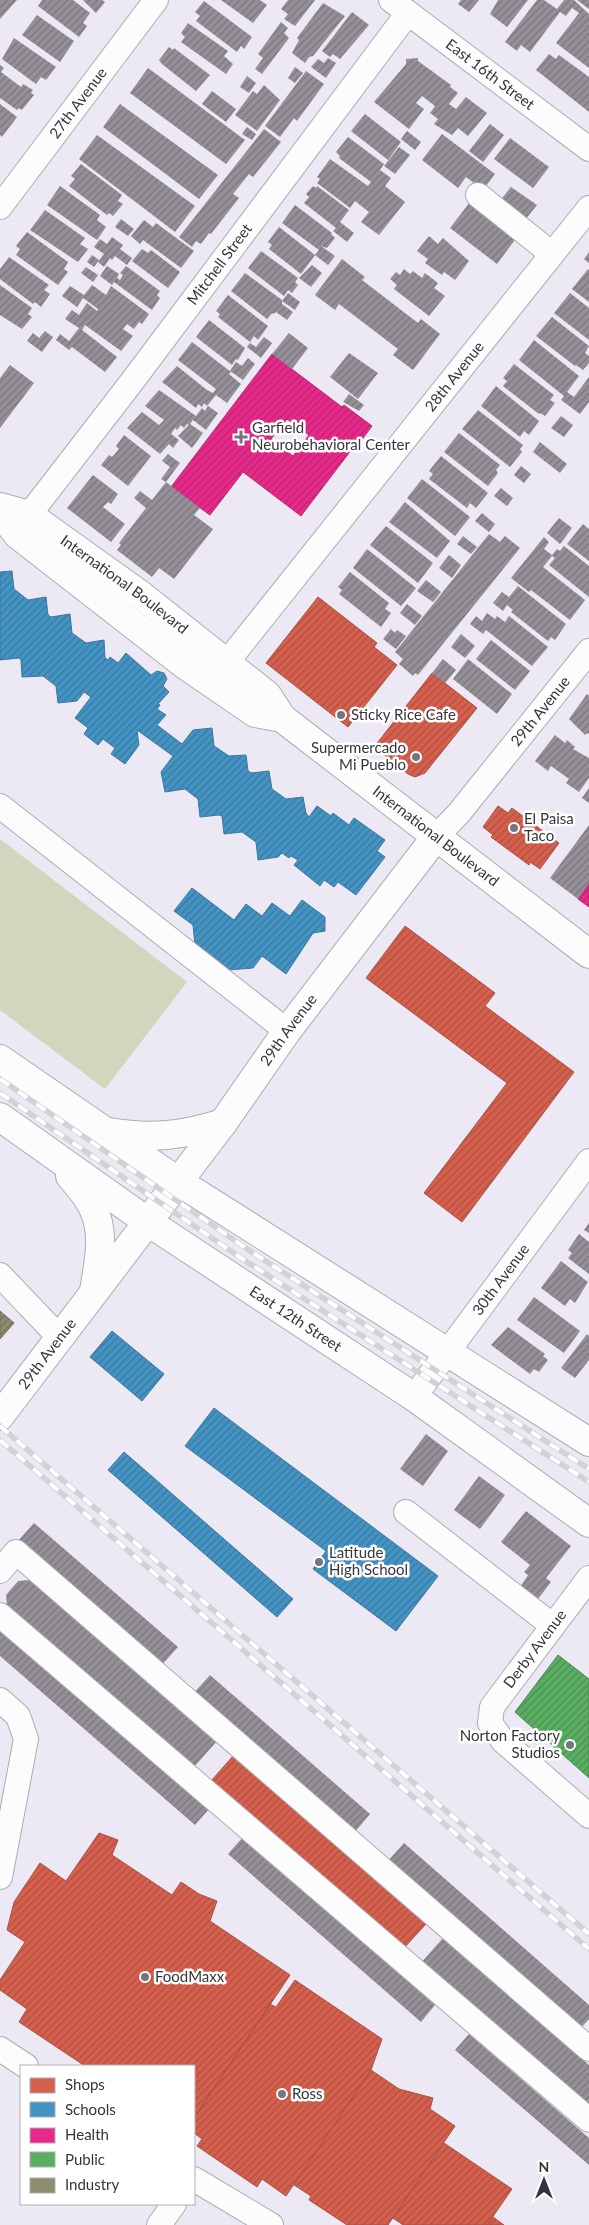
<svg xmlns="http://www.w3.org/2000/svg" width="589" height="2225" font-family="Lato,sans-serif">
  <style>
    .park { fill: #d4d5bd }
    .shops { fill: url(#shops-hatch); stroke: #a65348 }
    .schools { fill: url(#schools-hatch); stroke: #3f779a }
    .health { fill: url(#health-hatch); stroke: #b22d73; fill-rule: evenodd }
    .public { fill: url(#public-hatch); stroke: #508a56 }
    .industry { fill: url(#industry-hatch); stroke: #72725f }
    .building { fill: url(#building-hatch) }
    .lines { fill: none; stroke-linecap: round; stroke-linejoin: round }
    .minor-casing { stroke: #adabb3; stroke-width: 26 }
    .major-casing { stroke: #adabb3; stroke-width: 30 }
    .minor { stroke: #fcfcfd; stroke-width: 24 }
    .major { stroke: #fcfcfd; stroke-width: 28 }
    .rail-casing { stroke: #d2d1d4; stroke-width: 5.5 }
    .rail { stroke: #fff; stroke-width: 4; stroke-dasharray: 11; stroke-linecap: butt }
    .poi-dot { fill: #76747c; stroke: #fff; stroke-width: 2 }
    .labels { text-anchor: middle; stroke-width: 5; stroke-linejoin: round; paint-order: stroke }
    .street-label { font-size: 15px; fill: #37353c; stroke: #fff }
    .poi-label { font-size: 15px; fill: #37353c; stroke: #fff; text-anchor: start }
  </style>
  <defs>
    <pattern id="shops-hatch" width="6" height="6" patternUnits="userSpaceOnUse" patternTransform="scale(1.25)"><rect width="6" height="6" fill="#d6604d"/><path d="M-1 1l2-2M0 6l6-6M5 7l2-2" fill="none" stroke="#ae5041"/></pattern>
    <pattern id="schools-hatch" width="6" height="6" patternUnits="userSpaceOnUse" patternTransform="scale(1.25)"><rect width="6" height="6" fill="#4393c3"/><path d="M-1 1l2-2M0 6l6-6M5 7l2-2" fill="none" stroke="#3979a0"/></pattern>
    <pattern id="health-hatch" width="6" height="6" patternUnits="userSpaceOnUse" patternTransform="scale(1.25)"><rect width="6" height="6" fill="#e7298a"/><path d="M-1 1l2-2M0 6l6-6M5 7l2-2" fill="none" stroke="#bc2472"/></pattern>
    <pattern id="public-hatch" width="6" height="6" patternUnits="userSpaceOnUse" patternTransform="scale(1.25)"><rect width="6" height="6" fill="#5aae61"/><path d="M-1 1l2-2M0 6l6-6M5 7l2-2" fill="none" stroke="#4b8e51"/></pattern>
    <pattern id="industry-hatch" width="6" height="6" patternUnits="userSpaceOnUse" patternTransform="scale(1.25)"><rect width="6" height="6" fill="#8c8c6e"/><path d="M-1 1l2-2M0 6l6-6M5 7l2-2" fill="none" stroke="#73735c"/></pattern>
    <pattern id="building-hatch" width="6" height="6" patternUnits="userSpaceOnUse" patternTransform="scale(1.25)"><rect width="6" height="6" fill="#959098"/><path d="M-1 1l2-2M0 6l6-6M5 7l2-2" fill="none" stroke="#7a767d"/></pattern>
  </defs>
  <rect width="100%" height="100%" fill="#ece9f4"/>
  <path class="park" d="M0,839L187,982L105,1089L0,1010Z"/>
  <path class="shops" d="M318,597L377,643L374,647L397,665L348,727L266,663Z
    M432,673L477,708L425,773L415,777L408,774L374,747Z
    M498,806L508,813L512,808L559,843L540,869L530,862L529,865L491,837L493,835L483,827Z
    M405,926L495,993L485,1006L574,1072L462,1222L424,1193L507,1083L366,978Z
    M233,1756L426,1924L403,1949L211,1781Z
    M99,1833L118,1840L112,1855L172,1895L181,1882L199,1894L217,1901L210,1921L290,1975L194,2118V2066H85L19,2022L27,2009L0,1990V1980L25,1942L7,1930L14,1902L40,1863L66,1881Z
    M295,1980L382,2039L371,2070L286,2196L262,2179L257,2187L197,2146L202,2139L194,2133V2118L270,2004L276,2007Z
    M371,2070L399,2089L433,2098L430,2109L455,2126L388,2225H347L309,2200L311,2196L294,2185Z
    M444,2143L512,2189L487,2225H403L393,2218Z
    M493,2217L504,2225H487Z"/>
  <path class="schools" d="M12,571L14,589L28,600L46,597L48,615L51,617L70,614L72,633L86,643L104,640L105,658L108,660L110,657L118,663L126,653L151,675L157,671L164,673L167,679L163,686L169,692L158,704L160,705L157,709L166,715L157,725L182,744L193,730L212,728L214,746L229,756L246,755L248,771L252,773L269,771L272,789L286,799L303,797L306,813L309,817L317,806L331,816L333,813L349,825L354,818L385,840L377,851L385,857L356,895L338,882L334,887L324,880L320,886L294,865L298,860L291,856L289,858L282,853L278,857L258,860L256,842L242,832L224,834L222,816L219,815L200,817L198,799L185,789L165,792L161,772L173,756L137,730L139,745L125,764L111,754L115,748L103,739L98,745L84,734L88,728L75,718L91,697L84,692L77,701L58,703L56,686L43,676L22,677L21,660L19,658L0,660V572Z
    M192,888L234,920L246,904L262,916L272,903L290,916L302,900L325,917V931L313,933L286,974L262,956L253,968L228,970L195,945L193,925L174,911Z
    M112,1331L164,1374L142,1401L90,1357Z
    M214,1408L438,1576L396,1631L313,1569L326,1551L185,1446Z
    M124,1452L293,1599L277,1617L108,1470Z"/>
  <path class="health" d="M272,354L342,407L344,405L372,426L358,445L352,441L348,446L352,449L301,516L243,472L210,515L171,487ZM287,419L309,435L293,456L271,439Z
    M589,883V907L578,899Z"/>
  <path class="public" d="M558,1655L589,1679V1778L515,1712Z"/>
  <path class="industry" d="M0,1311L14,1323L0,1339Z"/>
  <path class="building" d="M0,0H17L0,19Z
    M42,0H73L90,13L83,23L87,26L79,37L38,6Z
    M83,0H102L105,2L96,13Z
    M221,0H260L267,5L253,23Z
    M288,0H315L295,26L284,19L288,14L281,9Z
    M461,0H479L469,12L458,4Z
    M498,0H528L507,27L490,14Z
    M537,0H544L557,9L564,0H574L589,14V68L556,43L579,13L572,8L566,16L560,12L530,52L521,45L517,51L505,42Z
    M577,0H589V9Z
    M204,1L252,37L244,49L241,46L237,52L196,21L200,16L195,12Z
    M323,3L345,16L313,56L309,57L305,63L292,53L299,40L297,38Z
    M352,12L369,25L340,59L333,54L330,57L322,51Z
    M37,15L74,41L60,62L22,35Z
    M281,22L288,28L284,33L289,38L262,74L255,69L263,58L258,54Z
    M188,23L228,51L224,56L233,64L226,74L181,42L185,37L181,33Z
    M14,38L56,67L46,80L41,77L36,84L2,59Z
    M169,47L173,50L174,48L210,75L196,91L162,64L159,60Z
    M549,54L556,59L559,55L589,77V112L536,70Z
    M328,58L336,63L326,78L311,67L318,59L324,63Z
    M418,58V61L451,85L450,87L458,93L449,104L456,109L466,97L487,113L468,136L458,128L452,135L434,124L438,119L430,113L435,106L422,96L416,103L424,109L409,129L374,102L406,64V59Z
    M0,65L4,68L1,72L21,87L23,84L33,90L31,93L34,95L22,110L19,108L17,110L0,98Z
    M295,67L303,73L295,83L288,78Z
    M148,68L245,140L226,164L130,93Z
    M306,71L324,84L297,121L294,118L280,137L265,126Z
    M247,76L256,83L249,93L240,87Z
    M264,85L280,100L257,131L235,115L253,91L257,94Z
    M212,91L236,109L226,122L202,104Z
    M0,104L17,117L2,137L0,135Z
    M120,104L218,175L199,199L103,127Z
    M365,114L401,142L388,160L351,131Z
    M490,124L504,135L483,162L469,151Z
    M247,127L256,134L252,140L242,134Z
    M264,129L281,142L253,177L249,174L233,194L239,198L211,234L209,233L201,244L196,241L192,247L179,237Z
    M407,131L421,142L415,150L401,139Z
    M442,134L495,174L483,190L466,177L458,188L422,160Z
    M97,135L195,206L175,232L79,159Z
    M348,137L384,164L380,170L391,178L385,186L405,202L379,235L361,222L369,212L355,201L350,208L317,183L320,179L317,177L330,159L368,186L371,182L339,158L340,156L336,152Z
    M510,138L549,167L533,188L494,159Z
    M399,147L410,155L395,174L384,166Z
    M81,164L122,195L118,201L123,204L113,216L109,213L107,215L69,186L75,179L71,176Z
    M60,186L100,215L97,220L106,227L97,240L47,205Z
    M313,186L316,188L317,186L349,210L340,222L354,233L347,242L333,231L336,228L304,203L309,197L306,194Z
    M511,187L537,205L521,225L499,202Z
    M470,202L517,237L497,264L450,228Z
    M295,205L332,233L331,234L335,238L327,248L321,246L335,256L328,265L315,255L319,250L282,223Z
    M45,210L85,238L80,244L88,249L78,262L30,230Z
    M121,219L134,229L128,236L115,227Z
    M144,220L153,227L156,223L194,251L181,268L143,240L140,244L131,236Z
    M279,227L315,255L301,274L269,249L272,245L268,242Z
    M27,232L68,262L64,269L68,272L58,285L16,255L20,249L16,246Z
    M429,236L438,244L443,238L469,261L455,280L444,272L442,275L425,263L428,259L417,251Z
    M112,237L123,245L120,249L132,258L127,265L115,256L112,260L110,258L104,267L98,262L104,254L94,247L100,239L107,244Z
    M142,249L148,253L151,250L180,272L168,288L132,261Z
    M261,251L298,278L295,282L298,285L292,293L288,290L284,296L248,268Z
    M589,252V263L584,259Z
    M92,255L99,260L94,267L87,262Z
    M9,257L49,285L44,290L50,294L41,307L35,302L33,304L0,279V269Z
    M342,259L365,277L362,280L418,323L421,319L440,334L413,370L393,355L398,349L339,304L335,310L315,295Z
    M312,265L322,273L311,287L299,278Z
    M107,266L119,274L117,278L120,280L123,275L120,273L126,266L160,291L157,295L160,298L152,310L114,282L112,285L100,276Z
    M86,267L98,275L93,282L81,273Z
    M404,269L410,274L413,271L422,278L425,273L438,283L434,288L445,296L429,316L394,289L397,285L390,279L396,272L400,275Z
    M588,269L589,270V302L572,289Z
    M245,273L282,300V304L293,312L287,320L276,312L274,314L272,313L267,319L231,291Z
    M0,285L32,308L28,314L32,317L22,329L0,315Z
    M92,285L106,295L111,286L149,314L142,324L139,322L134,329L127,324L123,329L133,336L121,351L85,325L82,330L117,357L105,372L72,347L69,350L56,340L60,334L69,341L79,328L65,319L72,310L79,315L87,303L97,311L98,309L83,298L77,307L62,296L70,286L84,295Z
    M288,293L300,302L295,310L282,301Z
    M570,293L589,308V340L554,313Z
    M228,295L268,326L258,340L254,336L250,342L218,317L220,314L216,311Z
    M552,317L589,346L585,353L589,356V363L583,370L576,365L575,366L536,336Z
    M209,320L245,348L238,360L236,359L232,365L196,337Z
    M45,331L53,337L42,352L27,341L33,333L39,338Z
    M289,333L308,348L292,369L272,354Z
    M264,337L272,343L261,358L247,347L250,343L256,347Z
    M534,340L579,376L567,392L574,397L589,377V402L580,414L561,400L564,396L519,360Z
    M192,342L231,372L229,374L241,384L227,403L216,395L207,406L204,403L202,407L198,404L196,408L162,382L177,366L207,390L213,393L216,389L178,360Z
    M349,353L378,373L358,399L330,377Z
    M248,358L255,364L243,380L230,371L236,362L242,366Z
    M514,364L554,395L550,400L555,403L545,416L540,413L539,414L503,386L507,381L503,378Z
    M10,365L34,383L0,428V378Z
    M496,386L539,421L529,435L524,431L520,437L481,406Z
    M159,390L196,416L202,408L205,411L208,406L218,413L206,430L193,420L190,424L203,433L192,448L178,436L189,425L187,424L184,428L181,425L177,430L175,428L171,434L179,440L173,448L169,444L160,454L127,428L142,412L159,425L164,420L145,406Z
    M349,394L364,405L359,411L343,402Z
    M478,410L523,445L520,449L522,452L510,467L462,429Z
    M561,416L573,425L564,437L551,428Z
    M459,433L500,465L496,470L498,473L488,486L444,452Z
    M124,435L151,456L128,486L101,465L109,455L112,457L119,449L116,446Z
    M540,442L567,464L560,473L533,452Z
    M168,454L180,463L166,482L200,508L194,515L213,529L174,579L159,568L152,577L117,550L121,545L119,543L146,508L134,498L140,491L152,500L166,482L161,479L170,467L162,461Z
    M441,456L488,493L476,508L470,503L467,508L429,479L433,474L429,471Z
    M521,466L531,474L524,483L514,475Z
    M93,475L118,494L111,504L108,502L103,507L125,524L111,542L67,508Z
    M422,479L470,517L455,536L407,498Z
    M501,488L513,498L507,506L494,496Z
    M405,502L450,541L437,558L389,522Z
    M482,513L495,524L489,532L475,521Z
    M559,518L572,528L560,544L547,533Z
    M583,524L589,529V561L567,544Z
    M386,526L433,563L418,583L370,545Z
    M489,534L500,542L505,536L520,548L418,675L415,673L413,676L399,664L403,659L395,652Z
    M463,536L477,547L471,554L457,544Z
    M544,537L549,542L544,549L552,555L557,549L560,551L564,546L589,566V597L549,565L555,558L552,556L543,567L585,600L570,620L531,590L529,592L511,578Z
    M367,549L416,588L401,606L353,568Z
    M449,555L461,565L452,578L439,568Z
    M350,572L389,603L385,609L391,613L381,627L339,594L342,590L338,587Z
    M426,580L441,592L433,602L417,591Z
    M518,586L566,624L555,640L551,637L548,641L511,612L513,610L507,605L503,611L493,603L502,592L509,597Z
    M407,604L422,616L415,625L400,613Z
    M487,613L495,619L497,616L505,622L509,616L548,647L532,666L486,630L483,634L470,624L476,616L482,621Z
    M391,629L395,633L397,630L406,636L396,649L383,639Z
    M461,634L475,646L465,658L451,647Z
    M491,640L530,671L515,690L476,659Z
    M443,659L456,670L445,683L432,673Z
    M468,659L512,694L497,714L453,679Z
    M587,694L589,696V734L587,733L585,735L569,719Z
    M555,735L565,743L567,740L575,747L573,749L589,758V778L579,792L566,783L569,779L551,766L548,771L535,761Z
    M589,788V803L582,798Z
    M589,825V883L578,899L550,878Z
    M589,1223V1233L584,1230Z
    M579,1234L589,1242V1274L568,1258L572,1253L568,1250Z
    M561,1261L588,1282L575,1303L570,1299L565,1306L541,1288Z
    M534,1297L580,1331L564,1353L517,1320Z
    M508,1327L545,1354L543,1356L548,1360L539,1372L534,1369L530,1374L491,1345Z
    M587,1334L589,1336V1360L575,1378L561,1368Z
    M426,1434L448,1451L423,1486L400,1469Z
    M479,1476L505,1495L480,1529L454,1510Z
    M526,1511L571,1546L546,1578L551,1582L538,1599L521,1586L528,1575L524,1572L530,1565L501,1542Z
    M34,1523L178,1647L161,1666L17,1542Z
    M30,1580L217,1741L194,1767L7,1606L6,1595L18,1581Z
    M0,1628L209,1809L195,1825L0,1656Z
    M210,1675L370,1814L354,1833L193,1694Z
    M243,1837L435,2005L421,2022L228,1854Z
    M404,1843L589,2005V2019L579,2030L387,1862Z
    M443,1938L589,2065V2111L420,1964Z
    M469,2034L589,2138V2165L455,2050Z"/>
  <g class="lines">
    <g class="minor-casing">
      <g id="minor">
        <path id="s1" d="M391,0L589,149"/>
        <path d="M478,195L552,254"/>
        <path id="s2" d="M0,207L156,0"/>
        <path id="s3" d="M29,515L134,379L408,13"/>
        <path id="s4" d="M227,662L589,208"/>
        <path d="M0,806L287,1031"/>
        <path id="s5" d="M435,838L459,813L589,651"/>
        <path d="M0,1275L60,1338"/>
        <path id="s6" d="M414,1397L589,1161"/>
        <path d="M406,1512L553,1626"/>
        <path d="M0,1571L16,1552L589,2049"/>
        <path d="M589,1578L492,1707L490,1723L503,1741L589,1816"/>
        <path d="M0,1615L589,2120"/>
        <path d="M0,1700L18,1716L26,1739L0,1877"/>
        <path d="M0,2049L26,2066"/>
        <path d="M194,2179L271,2225"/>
        <path d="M159,2225L174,2204"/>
      </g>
    </g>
    <g class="major-casing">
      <g id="major">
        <path id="s7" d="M0,507L29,515L142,596L267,695L282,718L589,954"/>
        <path d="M0,512L18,535L185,665L255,713L282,718"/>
        <path d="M0,1059L179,1182L589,1442"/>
        <path id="s8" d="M0,1117L148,1222L414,1397L589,1523"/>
        <path d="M109,1132C151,1139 182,1136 223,1123"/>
        <path d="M70,1176C78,1186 88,1196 93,1208C106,1235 98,1263 94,1292"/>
        <path id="s9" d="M0,1416L223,1123L287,1031L435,838"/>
      </g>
    </g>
    <use href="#minor" class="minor"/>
    <use href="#major" class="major"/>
    <g class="rail-casing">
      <path id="rail" d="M0,1079L247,1249L589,1469
        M0,1093L241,1258L589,1482
        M0,1426L589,1934
        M0,1440L589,1949"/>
    </g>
    <use href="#rail" class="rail"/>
  </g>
  <g class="poi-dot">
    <path d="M238.5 429.5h5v5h5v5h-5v5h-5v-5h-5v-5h5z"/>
    <circle cx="341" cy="715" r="5"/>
    <circle cx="416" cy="757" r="5"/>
    <circle cx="514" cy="828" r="5"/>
    <circle cx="319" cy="1562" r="5"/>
    <circle cx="570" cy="1745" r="5"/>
    <circle cx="145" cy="1977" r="5"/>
    <circle cx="282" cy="2094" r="5"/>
  </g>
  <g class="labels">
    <g class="street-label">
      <text dy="5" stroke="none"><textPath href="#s1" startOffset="124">East 16th Street</textPath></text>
      <text dy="5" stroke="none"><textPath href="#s2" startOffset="130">27th Avenue</textPath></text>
      <text dy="5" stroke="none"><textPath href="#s3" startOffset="315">Mitchell Street</textPath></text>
      <text dy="5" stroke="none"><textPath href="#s4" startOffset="365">28th Avenue</textPath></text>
      <text dy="5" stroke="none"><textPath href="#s7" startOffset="148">International Boulevard</textPath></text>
      <text dy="5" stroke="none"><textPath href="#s5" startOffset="165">29th Avenue</textPath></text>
      <text dy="5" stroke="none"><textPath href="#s7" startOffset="550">International Boulevard</textPath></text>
      <text dy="5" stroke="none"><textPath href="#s9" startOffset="482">29th Avenue</textPath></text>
      <text dy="5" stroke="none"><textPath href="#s6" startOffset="146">30th Avenue</textPath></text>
      <text dy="5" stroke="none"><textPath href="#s8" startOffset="358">East 12th Street</textPath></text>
      <text dy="5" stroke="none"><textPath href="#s9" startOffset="78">29th Avenue</textPath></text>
      <text transform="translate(535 1649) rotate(-53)" y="5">Derby Avenue</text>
    </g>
    <g class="poi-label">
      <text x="252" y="433">Garfield<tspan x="252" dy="17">Neurobehavioral Center</tspan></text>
      <text x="351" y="720">Sticky Rice Cafe</text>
      <text x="406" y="753" text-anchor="end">Supermercado<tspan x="406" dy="17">Mi Pueblo</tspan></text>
      <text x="524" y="824">El Paisa<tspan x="524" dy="17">Taco</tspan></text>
      <text x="329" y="1558">Latitude<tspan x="329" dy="17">High School</tspan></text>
      <text x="560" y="1741" text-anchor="end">Norton Factory<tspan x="560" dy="17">Studios</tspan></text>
      <text x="155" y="1982">FoodMaxx</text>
      <text x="292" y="2099">Ross</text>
    </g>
  </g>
  <rect x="20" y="2065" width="175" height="140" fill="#ffffff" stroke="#afaeb1"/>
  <rect x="30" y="2078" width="25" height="15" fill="#d6604d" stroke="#afaeb1"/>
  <text x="65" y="2090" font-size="15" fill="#37353c">Shops</text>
  <rect x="30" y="2102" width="25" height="15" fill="#4393c3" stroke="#afaeb1"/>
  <text x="65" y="2115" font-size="15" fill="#37353c">Schools</text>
  <rect x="30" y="2128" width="25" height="15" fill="#e7298a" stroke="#afaeb1"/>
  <text x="65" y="2140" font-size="15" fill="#37353c">Health</text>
  <rect x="30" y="2152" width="25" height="15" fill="#5aae61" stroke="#afaeb1"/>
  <text x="65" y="2165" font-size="15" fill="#37353c">Public</text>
  <rect x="30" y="2178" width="25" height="15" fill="#8c8c6e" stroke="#afaeb1"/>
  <text x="65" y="2190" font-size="15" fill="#37353c">Industry</text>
  <g transform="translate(544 2180)" stroke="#ffffff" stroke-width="4" paint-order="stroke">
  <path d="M0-4L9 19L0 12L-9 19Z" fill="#37353c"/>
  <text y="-8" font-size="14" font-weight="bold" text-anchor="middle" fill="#37353c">N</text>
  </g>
</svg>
